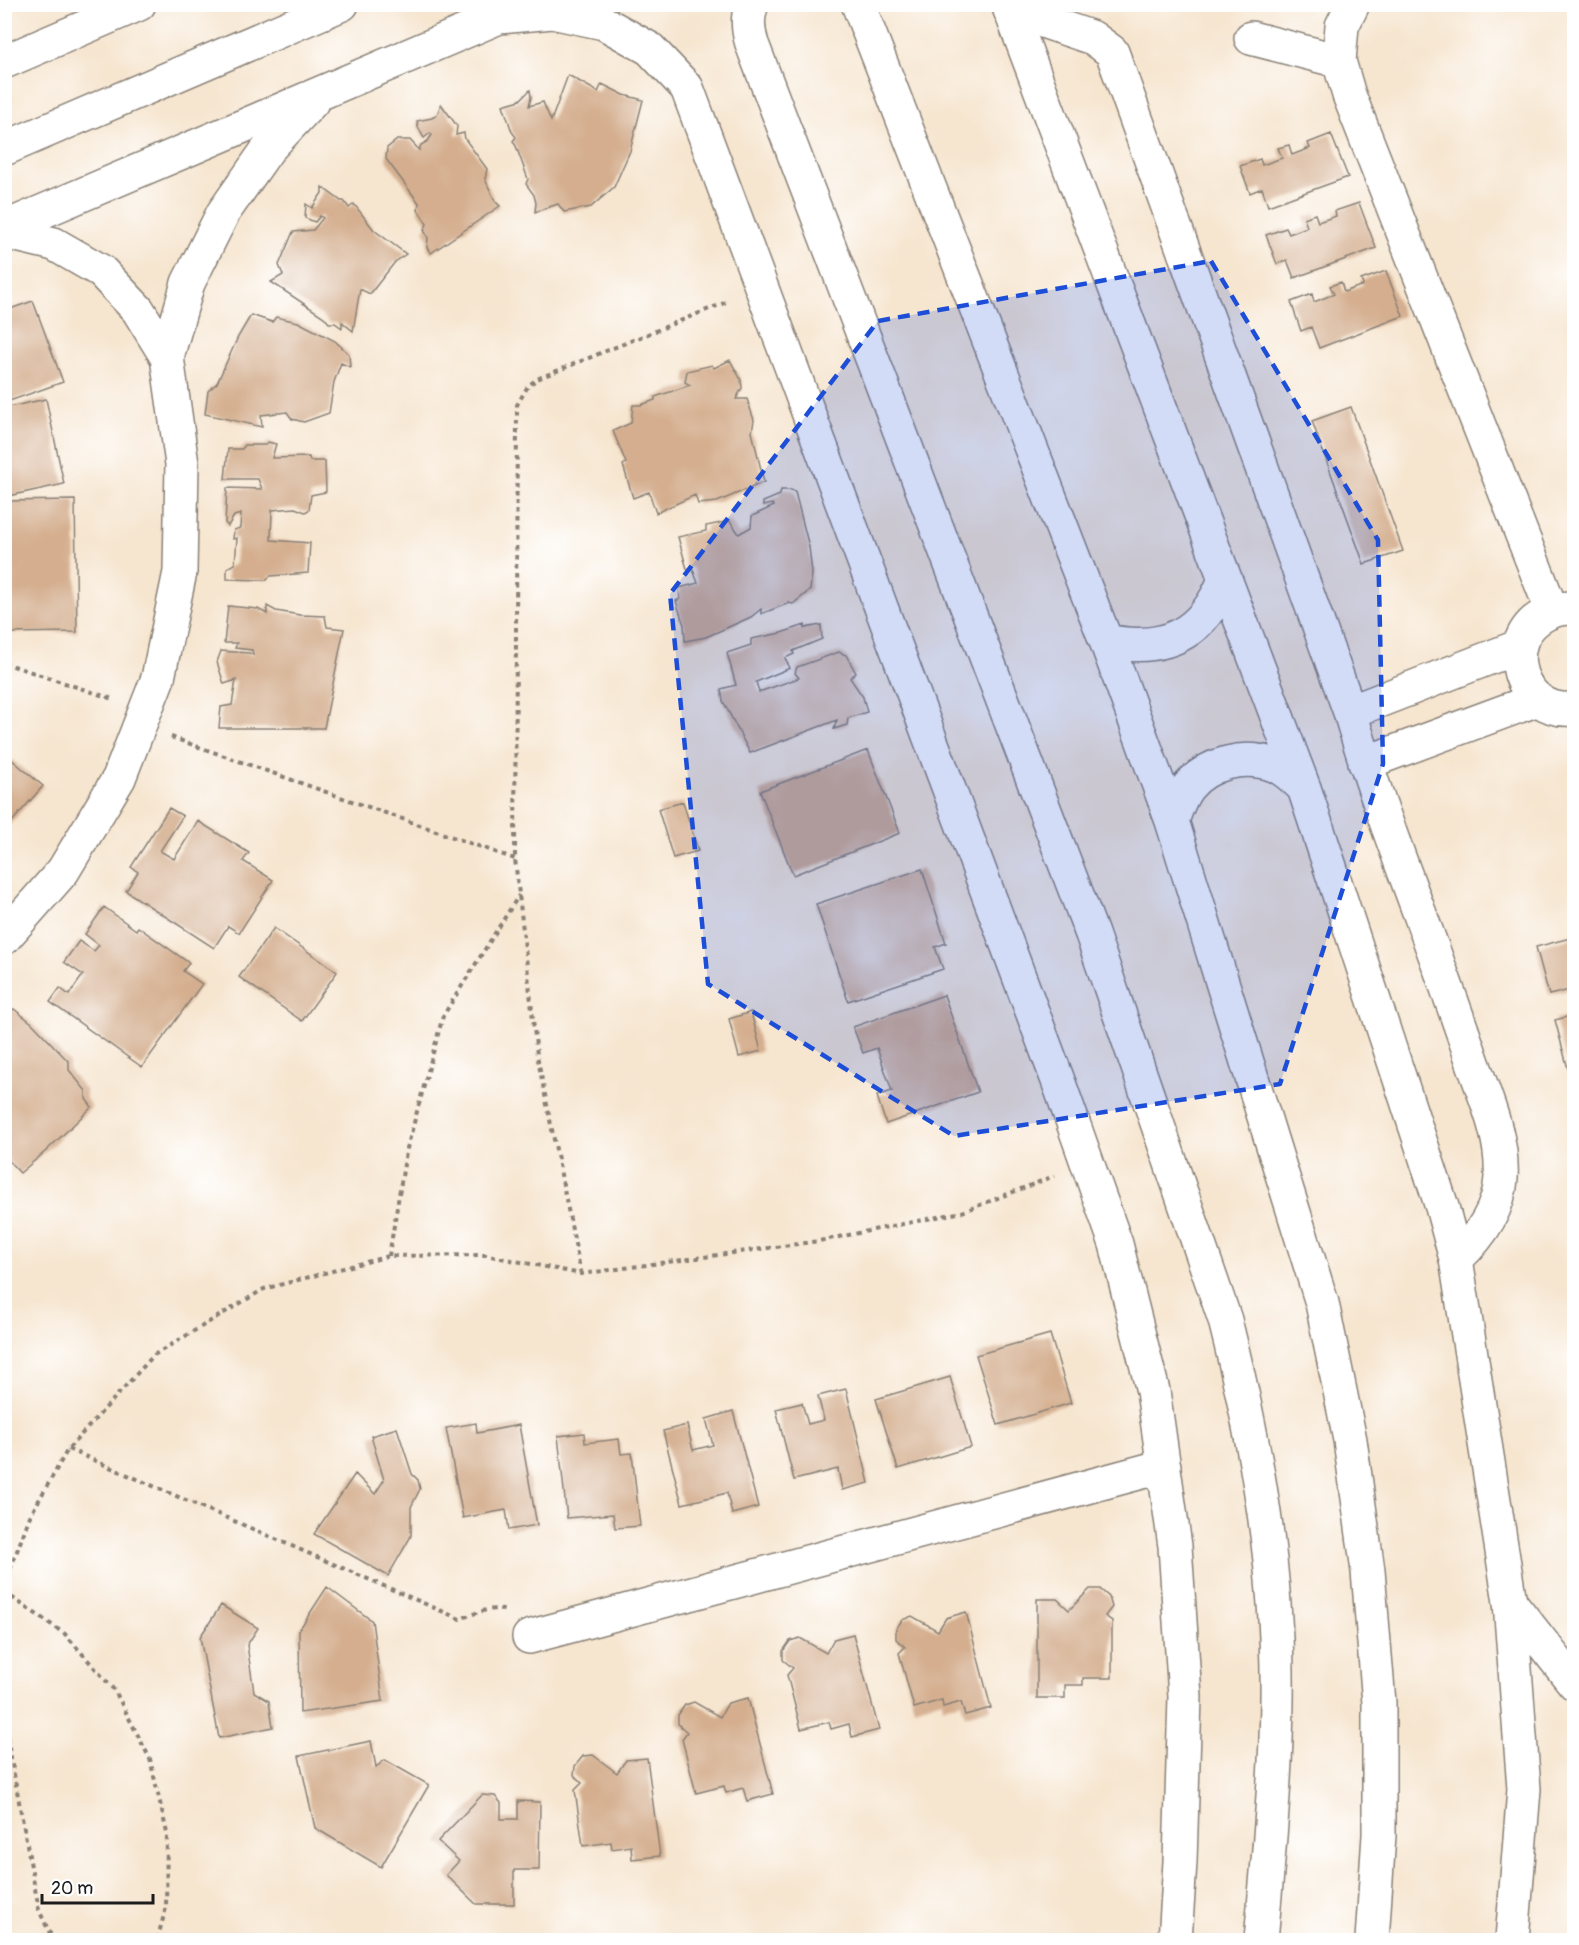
<svg xmlns="http://www.w3.org/2000/svg" width="1579" height="1945" font-family="Pangolin,sans-serif">
  <style>
    .building { fill: #d4ae8e }
    .lines { fill: none; stroke-linecap: round; stroke-linejoin: round }
    .street-casing { stroke: #898076; stroke-width: 36 }
    .secondary-casing { stroke: #898076; stroke-width: 36 }
    .path { stroke: #898076; stroke-width: 4; stroke-dasharray: 4.5 4.5; stroke-linecap: butt }
    .street { stroke: #fff; stroke-width: 33 }
    .secondary { stroke: #fff; stroke-width: 33 }
    .marked { fill: #1d4ed8; fill-opacity: 0.2; stroke: #1d4ed8; stroke-width: 4.5; stroke-dasharray: 12 8; stroke-linejoin: round }
  </style>
  <rect width="100%" height="100%" fill="#fff"/>
  <filter id="ink" filterUnits="userSpaceOnUse"><feTurbulence type="fractalNoise" baseFrequency=".0167" numOctaves="2"/><feDisplacementMap in="SourceGraphic" scale="12" xChannelSelector="R" yChannelSelector="G"/><feConvolveMatrix kernelMatrix="1 2 1 2 8 2 1 2 1" color-interpolation-filters="sRGB"/></filter>
  <filter id="wash" filterUnits="userSpaceOnUse"><feTurbulence type="fractalNoise" baseFrequency=".008" numOctaves="4" result="noise"/><feDisplacementMap in="SourceGraphic" scale="24" xChannelSelector="R" yChannelSelector="G"/><feGaussianBlur stdDeviation="1.35" result="paint"/><feColorMatrix in="noise" values="0 0 0 0 0 0 0 0 0 0 0 0 0 0 0 0 0 1.4 0 .05"/><feComposite in="paint" operator="in"/></filter>
  <g filter="url(#wash)">
    <rect width="100%" height="100%" fill="#f6e5cf"/>
    <g id="blocks">
      <path class="building" d="M568,75L598,92L602,84L624,95L643,100L630,151L614,187L591,207L564,212L558,204L535,212L536,203L534,195L526,184L528,179L516,146L513,141L516,137L512,132L503,105L520,100L530,90L531,97L529,106L543,102L551,121Z
        M441,104L457,126L456,135L464,133L465,139L487,169L485,179L495,201L500,206L431,253L427,248L428,238L424,230L427,224L418,210L419,203L386,159L387,148L397,140H410L419,150L421,145L428,141L432,135L430,133L424,138L418,127L417,121L432,118L437,115Z
        M1331,134L1348,177L1268,206L1262,188L1250,193L1240,166L1260,159L1262,165L1282,158L1278,148L1289,145L1292,155L1310,148L1308,143Z
        M322,187L341,201H344L349,208L354,204L374,230L406,254L395,262L370,294L360,289L353,331L342,322V328L335,323H329L324,317L271,282L283,275L279,265L293,232L313,230L323,218L320,216L315,222L305,218L306,204L312,208L322,193Z
        M1359,203L1376,248L1294,278L1287,260L1277,264L1266,235L1286,228L1289,234L1307,227L1304,218L1315,214L1318,222L1336,216L1335,211Z
        M1386,271L1403,316L1319,348L1311,327L1301,331L1291,302L1312,294L1314,302L1334,294L1330,286L1341,282L1344,292L1363,285L1361,280Z
        M33,301L63,382L4,403V311Z
        M251,315L272,322L276,317L298,322L335,341L349,354L350,367L341,363L334,382L329,413L304,422L292,419L287,412L261,415L262,427L205,414L208,391L217,383L238,337Z
        M730,360L741,380L742,388L736,399H747L754,420L752,432L764,482L717,502L698,504L695,495L656,513L649,492L633,498L623,465L626,463L613,431L631,423L633,405H641L655,400V397L690,385L685,382L687,371L712,365L714,368Z
        M46,399L64,484L4,497V408Z
        M1351,407L1403,551L1364,564L1312,421Z
        M268,442L276,444L272,458L309,457L310,461H325L326,492L311,495L309,510L305,512L295,508L272,510L271,540L310,543L308,573L270,576L267,580L227,579V568L235,564L237,538L233,539L234,530L240,528L241,514L234,516L228,526L225,523L227,488L262,489L258,479H225L228,449H242L245,445H265Z
        M781,490H791L795,492L809,547L812,573L810,590L793,604L789,603L761,614V609L751,617L706,637L685,641L684,625L676,601L680,599L679,588L698,583L692,567L687,569L678,537L706,531V526L730,521L739,534L751,527L752,516L774,506L772,504L763,506V502L780,495Z
        M75,500L77,632L4,633V501Z
        M228,606L258,609L267,614V606L276,611L300,615L325,616L327,627L344,629L324,728H219L221,707L232,705L236,680L224,684L217,662L221,651L249,653L253,655L252,650L235,648L237,643H224Z
        M805,625V628L821,625L822,639L793,651L794,654L785,658L790,668L756,682L759,692L799,678L795,673L797,667L839,652L846,655L856,673L850,678L863,697L867,712L848,718L847,725L834,729L837,720L750,753L723,701L721,689L736,685L727,653L751,645V639L781,633Z
        M868,750L900,833L793,875L760,791Z
        M4,753L43,786L4,831Z
        M683,802L698,851L673,858L658,809Z
        M169,808L183,816L160,851L174,859L198,821L249,853L243,861L273,880L239,933L228,926L214,948L126,891L138,872L131,867Z
        M922,869L946,943L935,947L943,969L848,1001L816,904Z
        M104,907L136,930L138,927L189,963L183,971L202,984L142,1067L50,1002L60,988L69,995L83,975L64,962L79,941L94,951L99,945L85,934Z
        M274,928L337,972L302,1021L239,977Z
        M1574,937V989L1549,995L1536,947Z
        M944,995L978,1092L886,1124L877,1096L892,1091L877,1048L863,1053L853,1027Z
        M14,1009L32,1023L69,1062V1070L86,1091V1099L92,1107L46,1151L20,1173L4,1156V1014Z
        M751,1012L761,1051L739,1057L729,1019Z
        M1574,1015V1067L1568,1069L1555,1020Z
        M1050,1334L1071,1403L998,1425L976,1355Z
        M950,1377L971,1447L898,1469L876,1399Z
        M846,1389L869,1483L842,1490L838,1469L794,1480L776,1409L802,1403L808,1424L824,1420L818,1396Z
        M733,1411L758,1507L732,1514L727,1493L682,1504L663,1431L687,1425L693,1450L713,1445L706,1419Z
        M476,1423L477,1433L519,1425L537,1525L509,1530L506,1510L463,1518L446,1428Z
        M397,1428L412,1474L418,1480L420,1489L411,1507V1536L388,1576L314,1534L355,1474L375,1494L384,1480L371,1436Z
        M584,1433L585,1443L619,1439L621,1454L632,1453L640,1526L615,1528L613,1514L567,1518L558,1436Z
        M327,1587L372,1621L383,1701L300,1713L299,1630Z
        M1090,1589H1100L1109,1597L1112,1607L1105,1616L1112,1621V1678H1083V1685H1065V1698H1037V1599H1057L1069,1610Z
        M221,1605L258,1628L247,1645L254,1692L269,1701L273,1727L219,1738L200,1637Z
        M966,1612L991,1708L965,1715L961,1702L943,1707L942,1700L914,1708L899,1653L905,1647L896,1639V1629L902,1620L912,1616L938,1631L946,1618Z
        M853,1634L879,1730L852,1737L849,1724L831,1729L829,1722L801,1729L787,1675L793,1668L783,1660V1651L790,1641L800,1638L826,1653L834,1639Z
        M748,1698L773,1794L747,1801L743,1788L726,1793L724,1786L696,1793L682,1739L687,1732L678,1724V1715L685,1705L694,1702L720,1717L728,1703Z
        M371,1741L376,1767L385,1760L429,1785L381,1867L315,1828L299,1756Z
        M593,1755L617,1773L626,1760L647,1758L660,1856L632,1859L631,1846L612,1849L611,1842L583,1846L575,1790L582,1783L574,1775L575,1766L583,1756Z
        M482,1795L495,1796L501,1803V1819H518V1801L540,1802L539,1870H514V1904H476L446,1875L459,1861L438,1841Z"/>
    </g>
  </g>
  <g filter="url(#ink)">
    <use href="#blocks" fill-opacity="0" stroke="#898076" stroke-width="1.5"/>
    <g class="lines">
      <g class="street-casing">
        <path id="street" d="M752,4C746,18 748,31 752,44L1092,934L1225,1320C1256,1444 1279,1572 1277,1701C1276,1781 1268,1861 1261,1940
          M1353,4L1342,26L1339,61L1349,95L1552,611
          M1010,10L1093,38L1112,52L1350,712C1384,827 1431,937 1469,1051C1482,1091 1504,1135 1501,1178C1499,1211 1480,1237 1456,1259
          M1251,38L1339,61
          M4,228L499,17L552,12L604,23L650,49L687,88L1060,1086L1116,1244L1153,1391L1175,1546L1185,1697L1180,1862L1175,1940
          M4,232L54,244L101,271L138,310L167,357L182,464L180,572L158,678L119,778L63,871L4,938
          M167,357L188,283L223,213L268,149L312,102
          M1573,609C1564,607 1554,610 1546,614C1496,639 1519,715 1574,709
          M1350,712L1520,646
          M1365,763L1538,699
          M1510,1602L1574,1683
          M529,1637L1164,1466"/>
      </g>
      <g class="secondary-casing">
        <path id="secondary" d="M858,4L1106,641L1172,821L1322,1303L1350,1440L1368,1571L1379,1703V1835L1372,1940
          M1008,4L1304,788L1442,1207L1456,1259L1510,1602L1524,1789L1512,1940
          M4,62L139,4
          M4,149L342,4
          M1106,641C1164,653 1203,635 1225,579
          M1172,821C1176,810 1180,797 1188,787C1208,763 1244,754 1274,765C1286,770 1295,779 1304,788"/>
      </g>
      <path class="path" d="M4,663L113,699
        M171,737L515,859
        M389,1256L406,1152L443,1016L519,895
        M581,1274L537,1055L515,859L517,405L528,386L537,379L729,301
        M68,1449L460,1619C475,1613 491,1606 507,1611
        M4,1586L30,1516L68,1449L154,1355L264,1289L389,1256L486,1255L581,1274L819,1241L962,1212L1054,1176
        M4,1592L65,1634L115,1691L150,1759L167,1833L166,1908L157,1940
        M4,1720L39,1910L53,1940"/>
      <use href="#street" class="street"/>
      <use href="#secondary" class="secondary"/>
    </g>
  </g>
  <path class="marked" d="M1211,261L1378,540L1383,764L1280,1084L954,1136L708,984L670,594L878,321Z"/>
  <rect width="1579" height="1945" fill="none" stroke="#fff" stroke-width="24"/>
  <path d="M42 1894v9h111v-9" fill="none" stroke="#1c1c1c" stroke-width="3"/>
  <text x="51" y="1894" font-size="18" fill="#1c1c1c" stroke="#ffffff" stroke-width="4.5" paint-order="stroke">20 m</text>
</svg>
